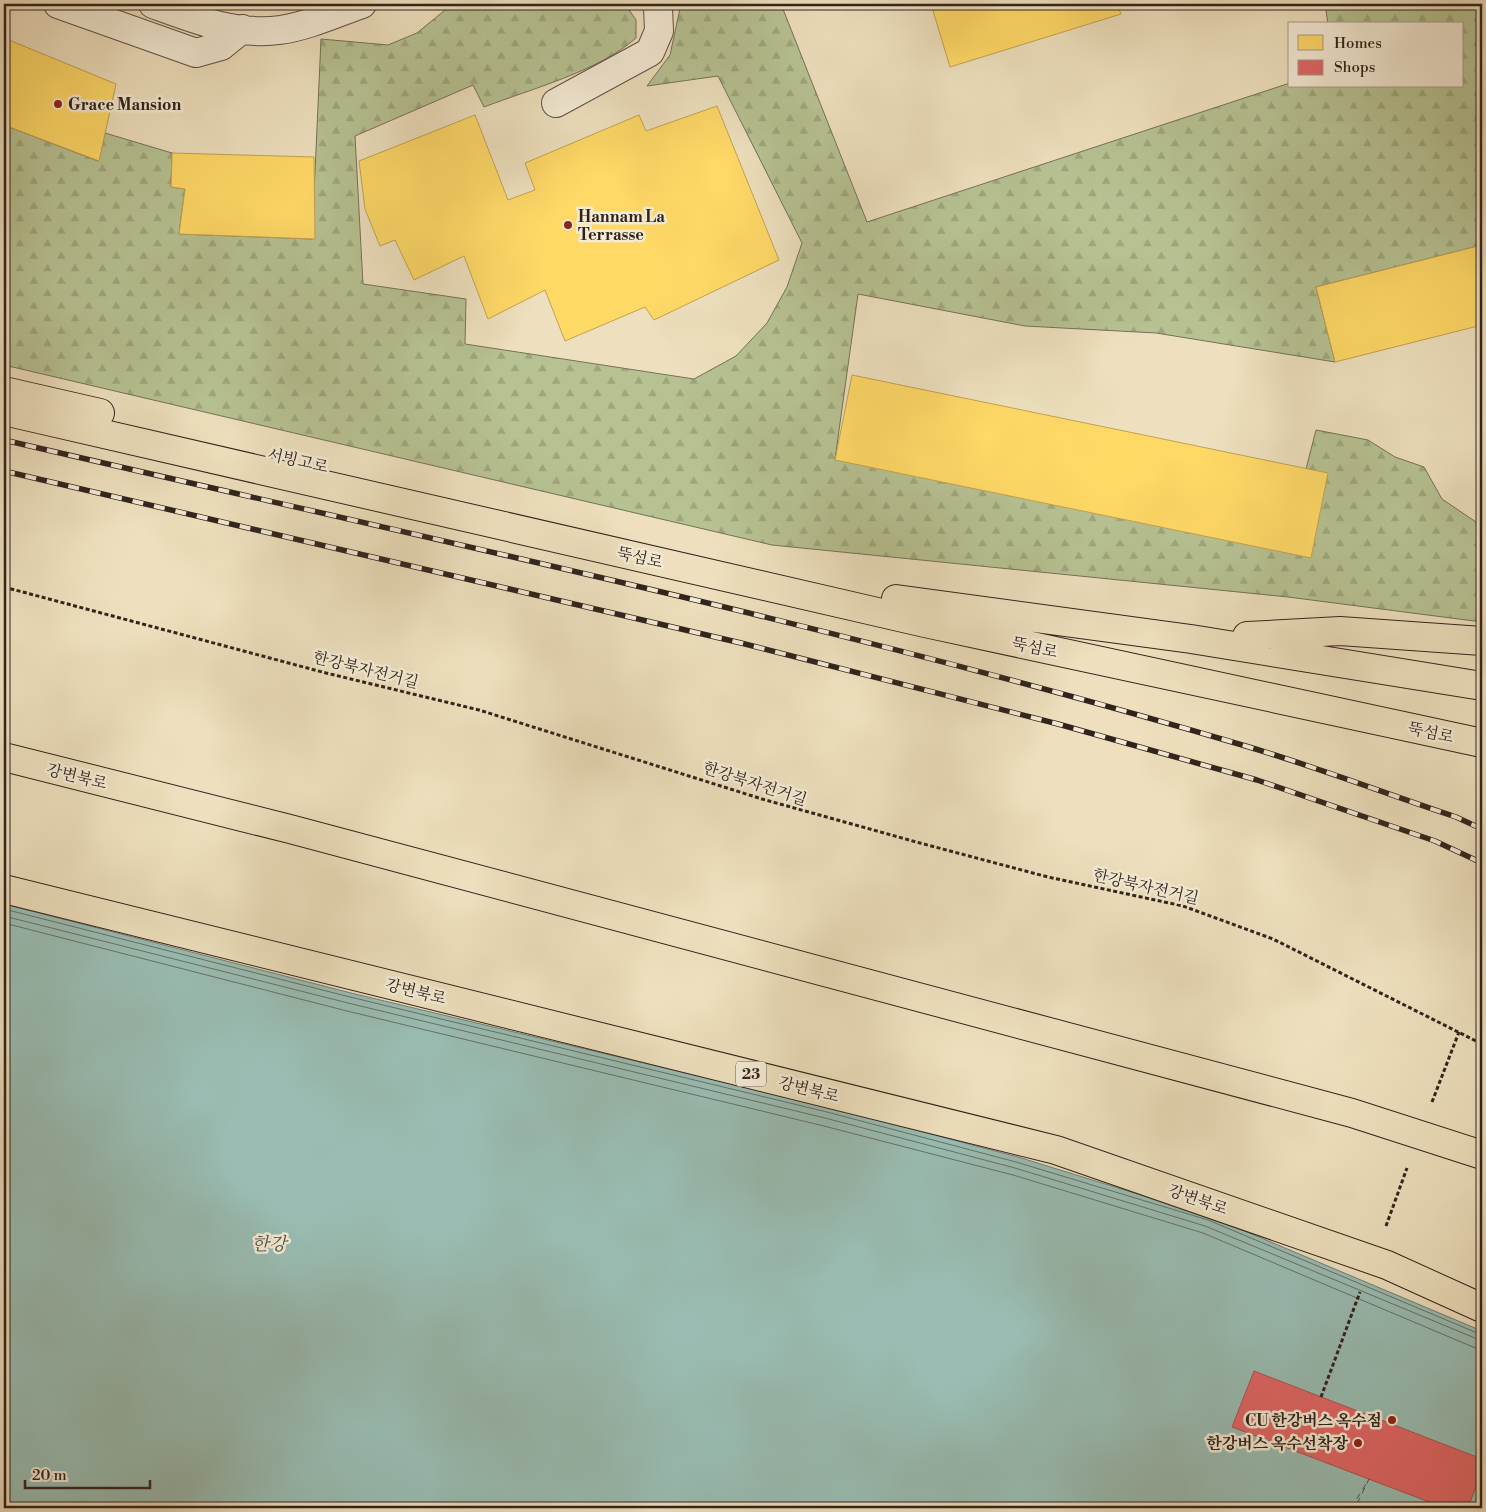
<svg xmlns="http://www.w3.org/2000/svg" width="1486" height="1512" font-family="'Libre Bodoni','Noto Serif KR',serif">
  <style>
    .forest { fill: url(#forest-firs); stroke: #747258 }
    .water { fill: #99bdb3; stroke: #6f7f77 }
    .homes { fill: #ffd966; stroke: #c1a250 }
    .shops { fill: #e06666; stroke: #ac5250 }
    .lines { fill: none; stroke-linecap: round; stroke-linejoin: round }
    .shore { stroke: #657068; stroke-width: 1 }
    .ferry { stroke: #505149; stroke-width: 1; stroke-dasharray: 6 5; stroke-linecap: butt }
    .minor-casing { stroke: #605244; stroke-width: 30 }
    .major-casing { stroke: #31231c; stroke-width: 30 }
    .highway-casing { stroke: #31231c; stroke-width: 30 }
    .path { stroke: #31231c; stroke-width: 3; stroke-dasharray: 4 2.5; stroke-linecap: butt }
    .minor { stroke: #f4ebd5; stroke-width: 28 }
    .major { stroke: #eee0be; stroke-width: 28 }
    .highway { stroke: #eee0be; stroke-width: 28 }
    .rail-casing { stroke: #31231c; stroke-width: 5.5 }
    .rail { stroke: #f4ebd5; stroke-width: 4; stroke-dasharray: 11; stroke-linecap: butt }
    .poi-dot { fill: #8f2418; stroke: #f4ebd5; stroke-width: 2 }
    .labels { text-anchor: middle; stroke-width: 5; stroke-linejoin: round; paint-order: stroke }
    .shield { fill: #f4ebd5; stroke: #6c5f54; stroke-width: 1 }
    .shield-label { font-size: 15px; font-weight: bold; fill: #31231c }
    .poi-label { font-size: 16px; font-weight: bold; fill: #31231c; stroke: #f4ebd5; text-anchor: start }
    .street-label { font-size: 16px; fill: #31231c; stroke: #f4ebd5 }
    .water-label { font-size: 18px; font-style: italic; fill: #505149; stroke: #f4ebd5 }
  </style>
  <defs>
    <pattern id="forest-firs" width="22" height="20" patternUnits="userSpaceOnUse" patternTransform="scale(1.25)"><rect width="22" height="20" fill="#b7c293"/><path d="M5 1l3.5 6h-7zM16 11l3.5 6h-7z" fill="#9ea67e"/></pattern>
  </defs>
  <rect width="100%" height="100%" fill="#eee0be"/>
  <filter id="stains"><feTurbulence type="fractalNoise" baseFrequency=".004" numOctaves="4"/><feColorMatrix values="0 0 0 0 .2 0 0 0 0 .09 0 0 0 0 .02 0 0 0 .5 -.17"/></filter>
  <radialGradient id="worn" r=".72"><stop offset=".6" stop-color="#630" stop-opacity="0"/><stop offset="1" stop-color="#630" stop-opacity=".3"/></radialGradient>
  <path class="forest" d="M468,4H625L636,20V38C599,71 531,89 484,107L473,85L355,136L363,284L466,299L465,344L694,379L736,356L767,323L787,287L802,243L718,76L647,86L670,55L681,4H781L867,222L1290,83V86H1462V24H1328L1325,4H1482V245L1316,287L1335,362L1156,333L1025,326L858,294L835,459L1306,469L1316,430L1368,440L1395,457L1424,467L1442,499L1476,522L1482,544V622L1288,597L772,545L4,365V125L98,161L105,133L172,153L171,187L185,189L179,234L312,239L321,39L388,45L417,33L450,6Z"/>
  <path class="water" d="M4,904L351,993L828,1107L1018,1157L1209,1216L1482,1331V1508H4Z"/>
  <path class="homes" d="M931,4H1117L1121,14L950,67Z
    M4,38L116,84L99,161L4,125Z
    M717,106L779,260L654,320L645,307L565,341L545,290L488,319L464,256L414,280L395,240L380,246L365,209L359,161L475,115L508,200L535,190L525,163L639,115L646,131Z
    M172,153L314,157L315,239L179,234L185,189L171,187Z
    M1482,245V325L1335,362L1316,287Z
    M852,375L1328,473L1311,558L835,460Z
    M1482,521V544L1476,522Z"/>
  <path class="shops" d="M1254,1371L1482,1459V1470L1468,1508H1445L1232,1427Z"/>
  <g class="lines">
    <path class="shore" d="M4,909L350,997L827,1112L1016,1162L1208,1220L1482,1335
      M4,916L348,1003L825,1118L1015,1168L1205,1226L1482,1341
      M4,923L347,1011L824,1126L1013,1175L1203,1233L1473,1347L1482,1349"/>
    <path class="ferry" d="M1351,1508L1369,1479L1355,1508"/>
    <g class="minor-casing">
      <path id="minor" d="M58,4L196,53L221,46L242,29
        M153,4C194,19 236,36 280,30C308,26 336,13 362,4
        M556,103L650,52L659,31L658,7L656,4"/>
    </g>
    <g class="major-casing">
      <path id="major" d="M4,391L100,413
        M4,411L925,623L1482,743
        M896,599L1191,639L1482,686
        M1247,636L1340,631L1482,641"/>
    </g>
    <g class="highway-casing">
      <path id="highway" d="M4,757L290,829L1352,1113L1482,1155
        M4,889L1056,1150L1387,1265L1482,1308"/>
    </g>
    <path class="path" d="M4,587L326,673L479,710L762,799L920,843L1048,877L1183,906L1273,939L1482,1044
      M1432,1102L1459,1032
      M1386,1226L1407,1168
      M1321,1397L1360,1292"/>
    <use href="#minor" class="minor"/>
    <use href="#major" class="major"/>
    <use href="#highway" class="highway"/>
    <g class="rail-casing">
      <path id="rail" d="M4,440C420,537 839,625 1249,747C1319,768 1387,794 1456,817L1482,829
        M4,471L741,643L1058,724L1257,780L1435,841L1482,863"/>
    </g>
    <use href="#rail" class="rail"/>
  </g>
  <g class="poi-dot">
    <circle cx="58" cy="104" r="5"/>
    <circle cx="568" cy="225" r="5"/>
    <circle cx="1392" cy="1420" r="5"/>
    <circle cx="1358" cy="1443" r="5"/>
  </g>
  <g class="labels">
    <rect class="shield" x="736" y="1061.5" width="30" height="25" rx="4"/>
    <g class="shield-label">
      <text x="751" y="1079">23</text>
    </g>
    <g class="poi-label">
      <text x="68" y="110">Grace Mansion</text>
      <text x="578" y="222">Hannam La<tspan x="578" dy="18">Terrasse</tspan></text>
      <text x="1382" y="1426" text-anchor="end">CU 한강버스 옥수점</text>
      <text x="1348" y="1449" text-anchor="end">한강버스 옥수선착장</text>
    </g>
    <g class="street-label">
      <text transform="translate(298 460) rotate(13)" y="6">서빙고로</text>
      <text transform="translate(640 557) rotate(13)" y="6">뚝섬로</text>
      <text transform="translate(1035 647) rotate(12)" y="6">뚝섬로</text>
      <text transform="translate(366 669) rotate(14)" y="6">한강북자전거길</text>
      <text transform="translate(1431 732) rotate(12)" y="6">뚝섬로</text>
      <text transform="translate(77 776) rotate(14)" y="6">강변북로</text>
      <text transform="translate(755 783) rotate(18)" y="6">한강북자전거길</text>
      <text transform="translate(1146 886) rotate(13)" y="6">한강북자전거길</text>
      <text transform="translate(416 991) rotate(14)" y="6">강변북로</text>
      <text transform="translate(809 1089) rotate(14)" y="6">강변북로</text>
      <text transform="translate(1198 1199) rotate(19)" y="6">강변북로</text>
    </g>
    <g class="water-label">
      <text x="269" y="1250">한강</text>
    </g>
  </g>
  <rect width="1486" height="1512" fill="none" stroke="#eee0be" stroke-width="20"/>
  <rect x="5" y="5" width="1476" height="1502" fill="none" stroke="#31231c" stroke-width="2.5"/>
  <rect x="10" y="10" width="1466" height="1492" fill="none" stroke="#31231c"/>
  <rect x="1288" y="22" width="175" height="65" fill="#f4ebd5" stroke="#a69b8b"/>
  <rect x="1298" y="35" width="25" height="15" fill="#ffd966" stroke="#a69b8b"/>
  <text x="1334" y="48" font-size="15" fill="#31231c">Homes</text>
  <rect x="1298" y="60" width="25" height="15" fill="#e06666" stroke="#a69b8b"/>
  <text x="1334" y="72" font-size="15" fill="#31231c">Shops</text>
  <path d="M25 1480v8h125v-8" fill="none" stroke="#31231c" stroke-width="2.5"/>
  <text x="32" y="1480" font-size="15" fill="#31231c" stroke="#f4ebd5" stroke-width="4" paint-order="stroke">20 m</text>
  <rect width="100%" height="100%" filter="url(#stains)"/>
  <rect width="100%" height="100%" fill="url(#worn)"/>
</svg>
